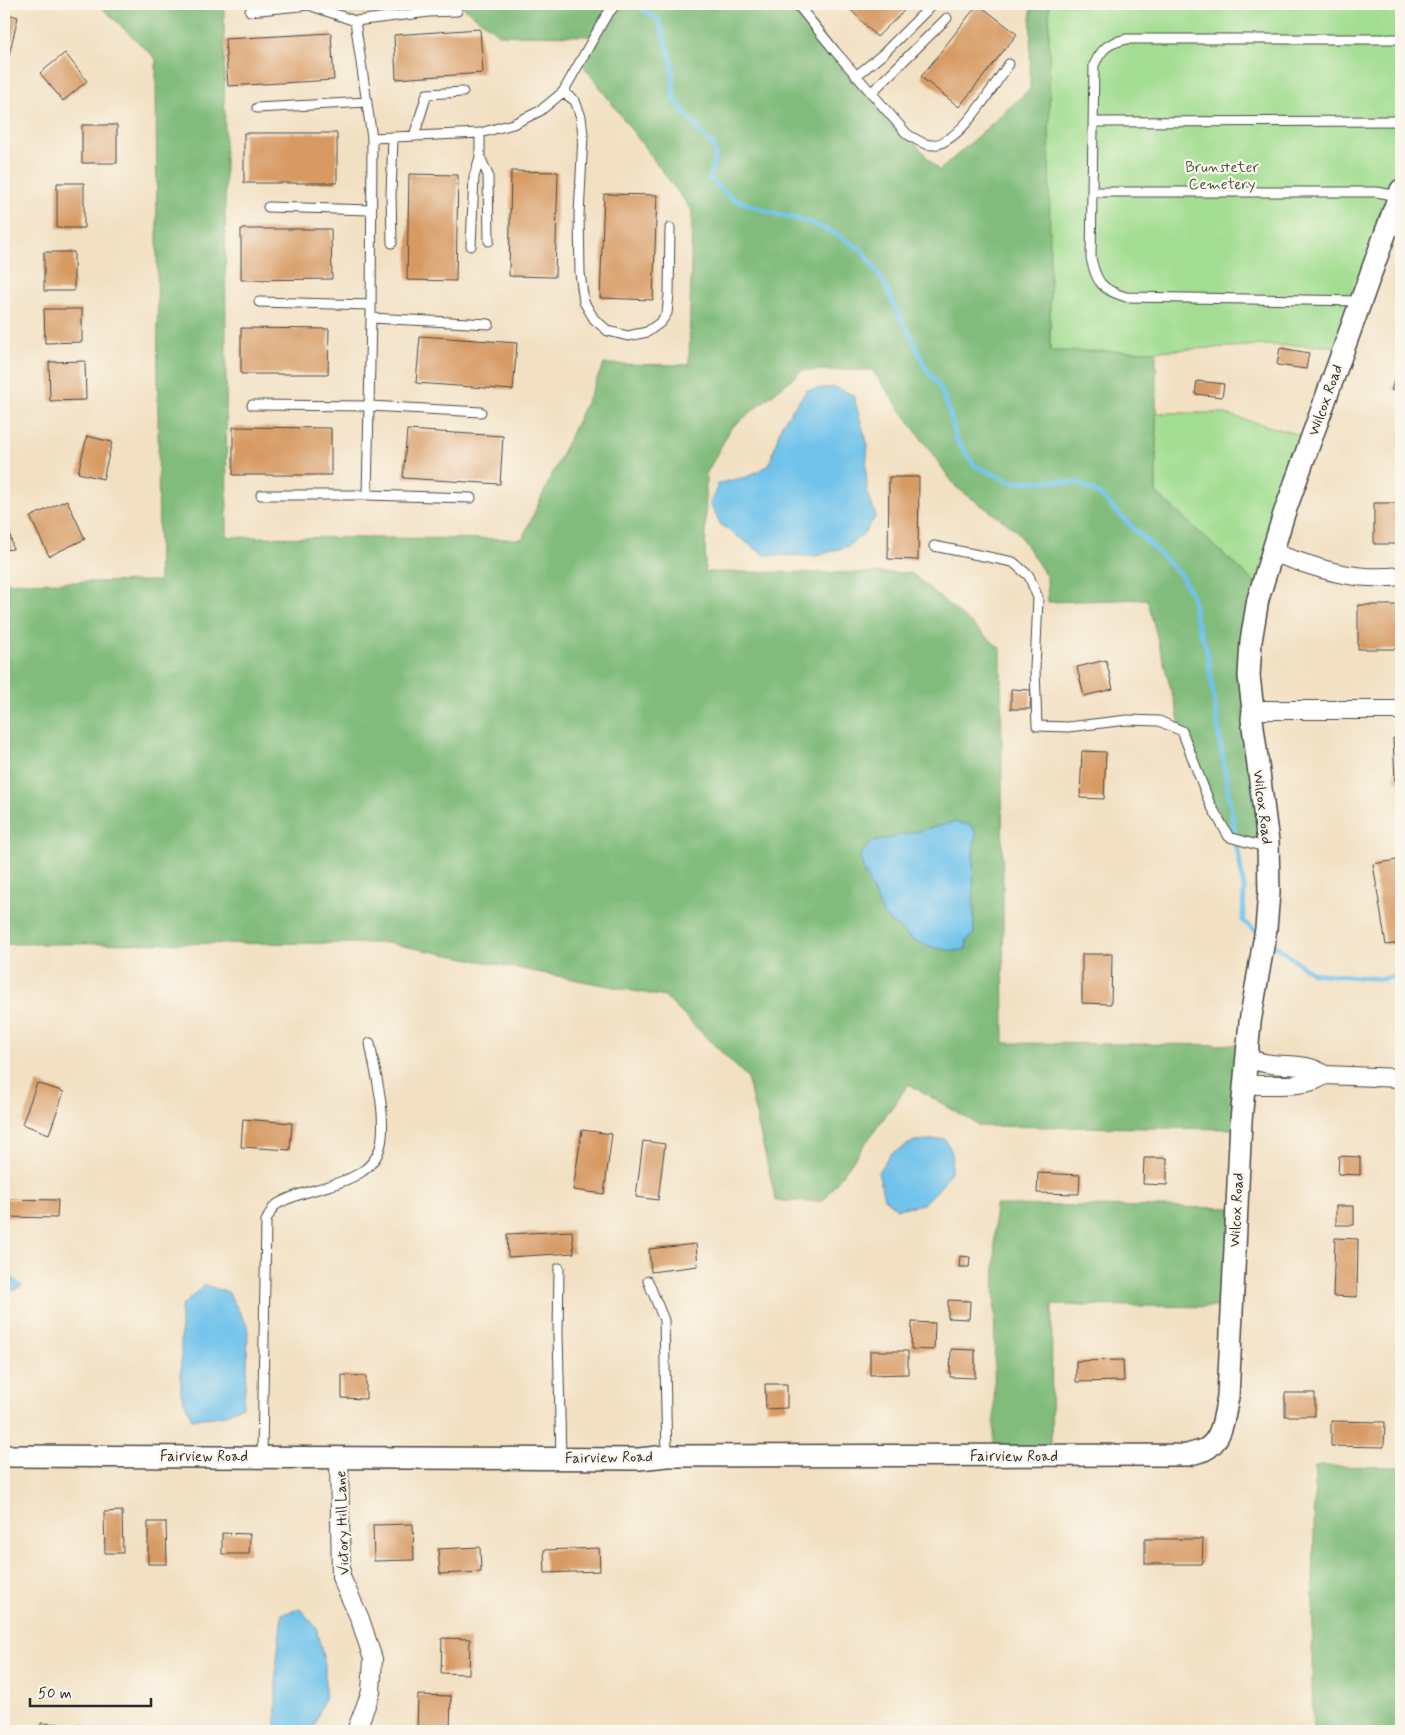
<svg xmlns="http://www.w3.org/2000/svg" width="1405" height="1735" font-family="Mynerve,sans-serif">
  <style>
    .green { fill: #a2dd91; stroke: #66845e }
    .forest { fill: #81bc7b; stroke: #567453; fill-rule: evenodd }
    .water { fill: #70c2eb; stroke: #4e768b }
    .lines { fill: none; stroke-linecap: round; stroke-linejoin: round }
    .stream { stroke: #70c2eb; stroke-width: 5 }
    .building { fill: #d79a64 }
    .service-casing { stroke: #494642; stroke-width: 11 }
    .minor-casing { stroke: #494642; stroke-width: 20 }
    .tertiary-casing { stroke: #494642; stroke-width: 24 }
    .service { stroke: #fff; stroke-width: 9 }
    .minor { stroke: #fff; stroke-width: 18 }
    .tertiary { stroke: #fff; stroke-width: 21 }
    .labels { text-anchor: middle; stroke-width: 4.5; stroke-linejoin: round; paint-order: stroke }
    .park-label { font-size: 15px; fill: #495844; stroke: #fbf7ec }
    .street-label { font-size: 15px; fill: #2b2b2b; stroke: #fbf7ec }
  </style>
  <rect width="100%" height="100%" fill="#fbf7ec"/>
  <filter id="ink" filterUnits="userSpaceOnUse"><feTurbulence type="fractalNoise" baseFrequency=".02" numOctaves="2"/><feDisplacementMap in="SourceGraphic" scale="10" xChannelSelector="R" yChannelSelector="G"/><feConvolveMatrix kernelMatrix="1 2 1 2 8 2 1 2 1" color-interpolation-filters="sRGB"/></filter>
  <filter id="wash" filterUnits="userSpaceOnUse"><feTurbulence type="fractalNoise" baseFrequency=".0096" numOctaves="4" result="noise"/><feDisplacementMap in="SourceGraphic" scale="20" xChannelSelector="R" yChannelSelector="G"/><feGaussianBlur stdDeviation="1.12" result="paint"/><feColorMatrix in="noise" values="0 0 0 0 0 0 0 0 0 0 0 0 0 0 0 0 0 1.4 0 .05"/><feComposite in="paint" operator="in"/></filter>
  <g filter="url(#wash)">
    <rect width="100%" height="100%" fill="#f2e0c2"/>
    <path class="green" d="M1049,4H1401V190L1344,346L1264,345L1156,351L1050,352Z
      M1156,413H1221L1311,438L1261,588L1156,493Z"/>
    <path class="forest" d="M98,4H224L227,537L522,539L604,364L689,365L692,211L581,62L595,36L500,35L459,4H797L835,51L939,171L1030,89L1031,4H1049L1050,351H1156V493L1261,588L1251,641L1269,848L1229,837L1182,731L1147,599L1048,602L1047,577L1016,530L956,487L872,370H803L731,428L706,474L705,572L911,573L1001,649L1004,1043L1248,1045L1240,1129L980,1126L909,1084L823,1201H776L747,1077L665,997L388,943L4,944V583L159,581L156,59ZM976,834L973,854L974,934L967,940L966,949L914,941L884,916L864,872L860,856L870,843L885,839Z
      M995,1205L1236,1208L1231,1307L1052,1305L1051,1456H994Z
      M1315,1466L1401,1467V1731H1313L1312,1671Z"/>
    <path class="water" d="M834,387L853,395L868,446L866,467L867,492L876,516L863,534L848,546L817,556L765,555L721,525L710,503L719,483L747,477L769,465L782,424L807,390Z
      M954,822L971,825L976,834L973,854L974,934L967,940L966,949L956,951L935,948L914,941L884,916L864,872L860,856L870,843Z
      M945,1139L952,1153L951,1170L943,1184L923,1204L897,1209L884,1198L878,1172L890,1154L915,1141Z
      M4,1270L22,1286L4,1295Z
      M204,1285L228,1292L248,1327L247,1369L243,1406L222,1416L192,1419L181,1394V1307Z
      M300,1609L316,1627L325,1665V1696L314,1727L309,1731H276V1669L282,1614Z"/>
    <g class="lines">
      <path class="stream" d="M634,4L659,20L672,62L674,98L704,137L714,145L715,161L709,178L733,199L769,212L808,222L840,236L862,250L883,281L897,311L914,341L926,369L939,385L950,413L956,439L975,466L1012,482L1047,481L1079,483L1100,495L1181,575L1192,596L1196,620L1207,650L1222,754L1244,888L1243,921L1260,934
        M1269,941L1312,973L1382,979L1401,975"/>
    </g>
    <g id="blocks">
      <path class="building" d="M845,4H911L877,37Z
        M978,4L1017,34L959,107L921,77Z
        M4,13L18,17L7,64L4,63Z
        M480,29L483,73L396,79L394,35Z
        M331,33L334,80L228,86L225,39Z
        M65,53L87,81L63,101L40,73Z
        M82,125H117V163H82Z
        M244,133H337V183H244Z
        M511,171L558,172L555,277L509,276Z
        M409,174L458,175L456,281L407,280Z
        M57,183H84V228H57Z
        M604,194L657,195L653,300L600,298Z
        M241,229H331L332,279L241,280Z
        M44,252H74V291H44Z
        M44,309H82V342L45,343Z
        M241,328L329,329L328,374H241Z
        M420,336L517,343L513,390L416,383Z
        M1280,348L1309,353L1306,369L1277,365Z
        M85,361L86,400L50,401L49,362Z
        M1401,363V393L1391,390Z
        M1197,381L1224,384L1222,397L1195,394Z
        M233,427L331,428V475H233Z
        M407,430L503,436L500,484L403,478Z
        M87,436L112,442L103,479L78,473Z
        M889,477H919L918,560L888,559Z
        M67,500L85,539L49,556L30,517Z
        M1374,503H1401V544H1374Z
        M8,524L13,549L4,550V525Z
        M1358,605H1401V649H1358Z
        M1106,660L1113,689L1084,696L1077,667Z
        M1011,689L1031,690L1030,709H1011Z
        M1393,738H1401V781H1395Z
        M1082,751L1106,752L1104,799L1080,798Z
        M1397,860L1401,883V943L1386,945L1373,864Z
        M1082,954H1112L1111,1004L1082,1003Z
        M37,1083L64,1092L49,1134L22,1124Z
        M243,1119L292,1123L290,1150L241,1147Z
        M582,1130L612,1134L604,1194L573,1190Z
        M643,1141L665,1144L658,1200L636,1197Z
        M1339,1156L1360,1157V1175L1338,1174Z
        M1144,1158H1167V1185L1143,1184Z
        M1038,1173L1080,1175L1079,1194L1037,1193Z
        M4,1199L58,1200L57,1218L4,1217Z
        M1336,1206H1354V1225H1336Z
        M572,1231L574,1253L508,1257L507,1234Z
        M1335,1238L1358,1239L1357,1297L1333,1296Z
        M696,1244L698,1266L651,1272L649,1249Z
        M960,1256L970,1257L969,1267H959Z
        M948,1300L970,1301L969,1319L948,1318Z
        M912,1322L935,1323L934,1350L911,1349Z
        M951,1349L975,1350V1378L950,1377Z
        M870,1351H908V1374L870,1375Z
        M1123,1360L1124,1381L1076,1382V1361Z
        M342,1375L366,1376V1399L342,1398Z
        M765,1384H787V1408L766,1409Z
        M1285,1393H1315V1416H1285Z
        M1331,1421L1385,1422L1384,1447L1331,1446Z
        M122,1511L123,1553H105L104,1512Z
        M148,1522H166L167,1564H148Z
        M413,1524L414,1560L374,1561L373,1525Z
        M222,1533L250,1534L249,1554H222Z
        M1145,1539H1203L1202,1564H1145Z
        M480,1547L481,1572L440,1574L438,1549Z
        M599,1548L600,1571L545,1573L544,1550Z
        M442,1638L470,1639L469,1674L441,1673Z
        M418,1695L451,1696L450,1731H417Z
        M41,1723L80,1725V1731H41Z"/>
    </g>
  </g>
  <g filter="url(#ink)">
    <use href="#blocks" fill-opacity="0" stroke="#494642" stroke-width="1"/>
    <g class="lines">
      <g class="service-casing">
        <path id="service" d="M797,4L835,51L907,134C914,138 923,145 931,145C959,146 993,86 1009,64
          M250,11L309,5L355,21
          M856,76L883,54L933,4
          M563,92L575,101L581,117L583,135L579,215L580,273L584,302L594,319L608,331L628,336L647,332L661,322L667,313L669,294L670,228
          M871,93L947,18
          M257,108L367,102
          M1093,122L1401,121
          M414,136L427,94L463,92
          M372,138L355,21L429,12L457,11
          M480,157L488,175L489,241
          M1092,192H1377L1398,196
          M268,207L371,210
          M392,243L391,194L393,137
          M471,246L474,177L480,157V133
          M1360,301L1126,297C1102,290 1096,282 1091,258L1094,65C1102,48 1108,43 1127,39H1401
          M259,302L371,305
          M371,318L489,324
          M252,405L369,406L481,412
          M261,495H367L371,318L372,138L480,133L513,124L540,111L563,92L606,16L616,4
          M367,495L471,498
          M934,546L1013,562L1029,576L1038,598L1035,669L1037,726L1068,727L1127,720L1159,721L1182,731L1210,804L1229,837L1268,848
          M559,1268L558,1334L561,1458
          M648,1281L664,1320L667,1456
          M262,1456L266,1221C269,1216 272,1207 276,1205C309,1183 378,1189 382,1137C385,1106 375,1073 370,1043"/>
      </g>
      <g class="minor-casing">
        <path id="minor" d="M1271,552C1316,568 1353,582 1401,576
          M1253,710H1401
          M1247,1059C1255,1061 1263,1063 1271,1064C1288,1066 1310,1063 1324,1075L1401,1078
          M1244,1085C1265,1084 1309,1089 1324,1075
          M339,1457L341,1577L360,1619L373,1659L371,1692L356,1731"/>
      </g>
      <g class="tertiary-casing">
        <path id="tertiary" d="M4,1456L639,1459L667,1456L1188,1455C1193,1453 1199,1452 1204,1450C1223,1441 1224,1415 1228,1397L1241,1121L1250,1022L1266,929L1269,892L1268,842L1252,719L1253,710L1249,676L1251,641L1258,599L1284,514L1401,190"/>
      </g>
      <use href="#service" class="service"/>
      <use href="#minor" class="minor"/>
      <use href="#tertiary" class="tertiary"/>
    </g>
  </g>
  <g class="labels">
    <g class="park-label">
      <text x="1222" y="172">Brunsteter<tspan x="1222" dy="17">Cemetery</tspan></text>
    </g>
    <g class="street-label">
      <text transform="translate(1325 400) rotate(-70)" y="5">Wilcox Road</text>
      <text transform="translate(1263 807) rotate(83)" y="5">Wilcox Road</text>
      <text transform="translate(1236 1210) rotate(-87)" y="5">Wilcox Road</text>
      <text x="204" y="1461">Fairview Road</text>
      <text x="1014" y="1461">Fairview Road</text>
      <text transform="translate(609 1457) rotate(-1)" y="5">Fairview Road</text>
      <text transform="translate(342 1523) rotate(-92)" y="5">Victory Hill Lane</text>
    </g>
  </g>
  <rect width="1405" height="1735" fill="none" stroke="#fbf7ec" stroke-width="20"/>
  <path d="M30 1698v8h121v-8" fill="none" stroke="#2b2b2b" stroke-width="2.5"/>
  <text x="38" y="1698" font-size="15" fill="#2b2b2b" stroke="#fbf7ec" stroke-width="4" paint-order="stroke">50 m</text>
</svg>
